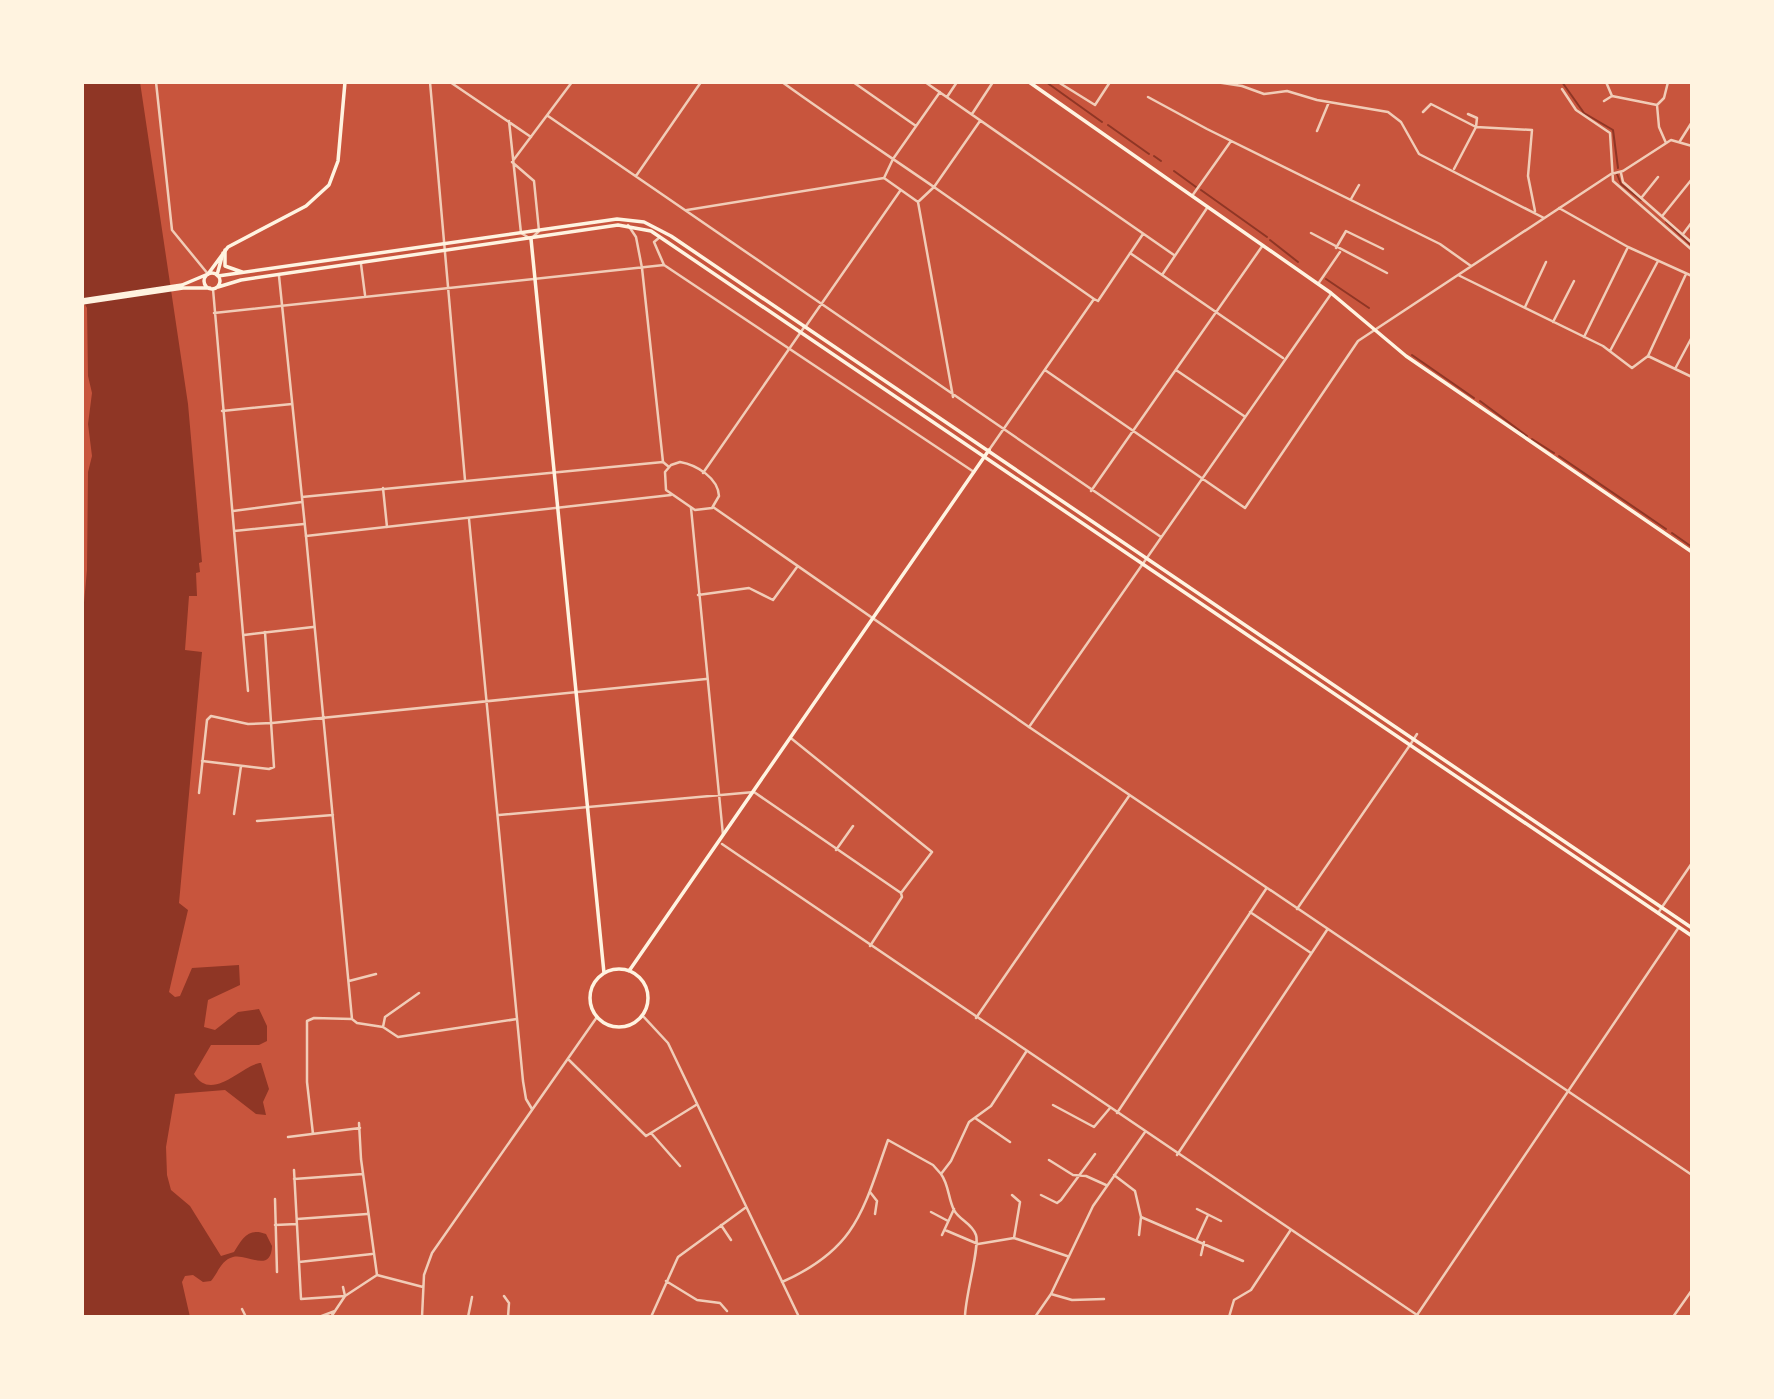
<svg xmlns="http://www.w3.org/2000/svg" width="1774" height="1399" font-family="'Alegreya Sans',sans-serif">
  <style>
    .water { fill: #8f3625 }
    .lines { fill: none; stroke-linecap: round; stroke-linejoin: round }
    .stream { stroke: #8f3625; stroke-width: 2 }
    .minor { stroke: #f1ccb7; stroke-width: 2.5 }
    .tertiary { stroke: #f1ccb7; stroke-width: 2.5 }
    .secondary { stroke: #fff3e0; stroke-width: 3.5 }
    .primary { stroke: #fff3e0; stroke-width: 3.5 }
  </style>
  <rect width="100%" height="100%" fill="#c8553d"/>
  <path class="water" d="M82,82H140L188,404L202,562L199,563L200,572L196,573L197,596H189L185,650L202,652L179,903L188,910L169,992L175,997L180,996L192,968L239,965L240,985L208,1000L204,1027L215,1030L238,1012L259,1009L267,1026V1041L259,1045H211L194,1074C212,1104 244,1063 261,1063L269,1089L263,1102L266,1115L256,1114L225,1090L175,1094L166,1147L167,1175L171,1190L190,1206L221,1256L234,1252C242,1239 248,1227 266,1234L272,1246C271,1274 247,1253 233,1257C221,1260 218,1273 211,1281L203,1282L193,1275L185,1276L182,1282L190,1317H82V624L87,570L88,472L92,456L88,424L92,393L88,376L87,308L82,299Z"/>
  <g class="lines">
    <path class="stream" d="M1046,82L1102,122
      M1562,82L1584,113L1613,130L1618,168
      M1108,125L1149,154
      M1154,156L1161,161
      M1174,171L1196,187
      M1617,174L1621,184L1641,200
      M1201,190L1267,237
      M1666,222L1692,246
      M1270,240L1298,262
      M1326,279L1369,308
      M1412,355L1474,398
      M1480,401L1527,436
      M1532,439L1554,453
      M1559,456L1666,529
      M1672,533L1692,547"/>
    <path class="minor" d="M156,82L172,230L208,274
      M430,82L465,480
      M450,82L531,137
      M782,82C832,118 883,152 934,187L918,202L884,178L893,159L940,92
      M853,82L916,126
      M925,82L1174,255
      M1058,82L1095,105L1110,82
      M1216,82L1242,86L1264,94L1287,91L1317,100L1388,112L1401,122L1419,154L1544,218
      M1606,82L1612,96L1657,105L1659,127L1666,143
      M1562,89L1576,110L1610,133L1613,181L1692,250
      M947,97L957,82
      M1148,97L1207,129L1440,244L1471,266
      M1604,101L1612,96
      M1657,105L1664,98L1668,82
      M1423,112L1431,104L1476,127L1477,118L1468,114
      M972,114L993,82
      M548,116L1161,537
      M509,121L521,233L531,239L539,231L534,181L512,162L572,82
      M980,121L934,187L1094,299
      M1317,131L1329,102
      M1680,141L1692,122
      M1454,169L1476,127L1532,130L1528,176L1535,211
      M1621,173L1623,182L1692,243
      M636,176L701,82
      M1192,196L1231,141
      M1642,197L1658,177
      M1351,199L1359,185
      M918,202L953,397
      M1559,208L1628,247L1692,276
      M687,210L884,178
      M1663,215L1692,179
      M628,225L636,237L642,268L663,462
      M1311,233L1387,273
      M1683,234L1692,222
      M660,237L654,242L664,265
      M1336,248L1346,231L1383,249
      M1130,253L1283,358
      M361,264L365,295
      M1162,275L1207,208
      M1458,275L1603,346L1632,368L1648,356L1692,377
      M1318,284L1340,252
      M213,289L248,691
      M1525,307L1546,262
      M214,313L664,265L974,472
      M1553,322L1574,281
      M806,326L900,191
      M1584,337L1627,249
      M1610,351L1658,261
      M1648,356L1686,274
      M1675,369L1692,337
      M1045,370L1245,508L1358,341L1611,174L1623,171L1671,140L1692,146
      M1176,370L1244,416
      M222,411L292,404
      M989,450L1094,299L1098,301L1143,234
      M383,488L387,527
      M1091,491L1263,245
      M691,508L723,835
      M233,511L302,502
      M469,519L523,1081L526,1099L532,1109
      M234,531L304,524
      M306,536L352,1019L357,1023L383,1027L398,1037L517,1019
      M698,595L749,588L773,600L797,567
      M244,635L313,627
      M1029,727L1331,294
      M792,739L932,852L901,893L902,897L870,946
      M1410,745L1417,734
      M202,761L269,769L274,767L265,632
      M199,793L207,720L211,716L248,724L272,723L706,679
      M234,814L241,766
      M499,815L754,792L901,893
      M257,821L333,815
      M836,850L853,826
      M1658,913L1692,863
      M349,981L376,974
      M642,1015L668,1043L799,1317
      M976,1018L1129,796
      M383,1027L385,1017L419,993
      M568,1059L646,1136L696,1105
      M1053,1105L1094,1127L1110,1108
      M975,1118L1010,1142
      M359,1123L361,1159L377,1275
      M651,1133L680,1166
      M313,1134L307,1082V1021L314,1018L352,1019
      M288,1137L360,1128
      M1049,1160L1073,1175L1086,1176L1106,1185
      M294,1170L301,1299L345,1296L343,1287
      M941,1174C949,1185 948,1198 954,1210C959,1220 972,1223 976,1235C980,1247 965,1297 965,1317
      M1114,1175L1135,1191L1141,1217L1243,1261
      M294,1179L363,1174
      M870,1192L877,1201L875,1214
      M1012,1195L1020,1202L1014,1238
      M1041,1195L1057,1203L1061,1200L1095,1154
      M275,1199L277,1272
      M1197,1209L1221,1221
      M931,1212L948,1221
      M297,1219L367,1214
      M275,1225L297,1224
      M721,1225L731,1240
      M945,1230L978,1244L1014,1238L1067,1256
      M942,1235L954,1209
      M1139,1235L1141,1217
      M1197,1239L1208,1215
      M1201,1255L1204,1242
      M299,1262L372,1254
      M666,1281L697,1300L720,1303L727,1311
      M782,1282C857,1249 863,1210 888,1140L933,1165L941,1174L951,1161L969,1122L991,1106L1026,1052
      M1051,1294L1072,1300L1104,1299
      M504,1296L509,1303L508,1317
      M242,1309L246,1317
      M1417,1315L1679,927
      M319,1317L335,1311
      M331,1317L345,1296L377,1275L423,1287
      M422,1317L424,1275L432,1253L597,1017
      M468,1317L472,1297
      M651,1317L678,1257L745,1208
      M1035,1317L1051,1294L1093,1206L1145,1132
      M1229,1317L1234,1300L1251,1290L1290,1231"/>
    <path class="tertiary" d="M279,276L306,536L671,495
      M680,462C697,465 718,478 719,496L712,508L695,510L666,490L665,472L671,465Z
      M703,473L805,326
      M302,497L663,462L669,467
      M713,507L1029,727L1692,1175
      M722,844L1420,1317
      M1297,909L1410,745
      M1250,912L1311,953
      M1117,1113L1266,889
      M1177,1155L1327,930
      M1673,1317L1692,1290"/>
    <path class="secondary" d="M1029,82L1331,293L1406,356L1692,552
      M531,239L604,973
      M208,274L228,247L306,206L329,185L338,161L345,82
      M217,275L223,253
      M590 998a29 29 0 1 1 58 0a29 29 0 1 1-58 0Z
      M629,971L989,450"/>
    <path class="primary" d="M225,250V266L242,272
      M204 281a8 8 0 1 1 16 0a8 8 0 1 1-16 0Z
      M218,276L617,219L644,222L671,236L1692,928
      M218,287L241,280L618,225L651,231L1692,936
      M82,300L182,285L208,274
      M82,303L183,288H210"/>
  </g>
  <rect width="1774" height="1399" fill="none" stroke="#fff3e0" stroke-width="168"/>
</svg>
